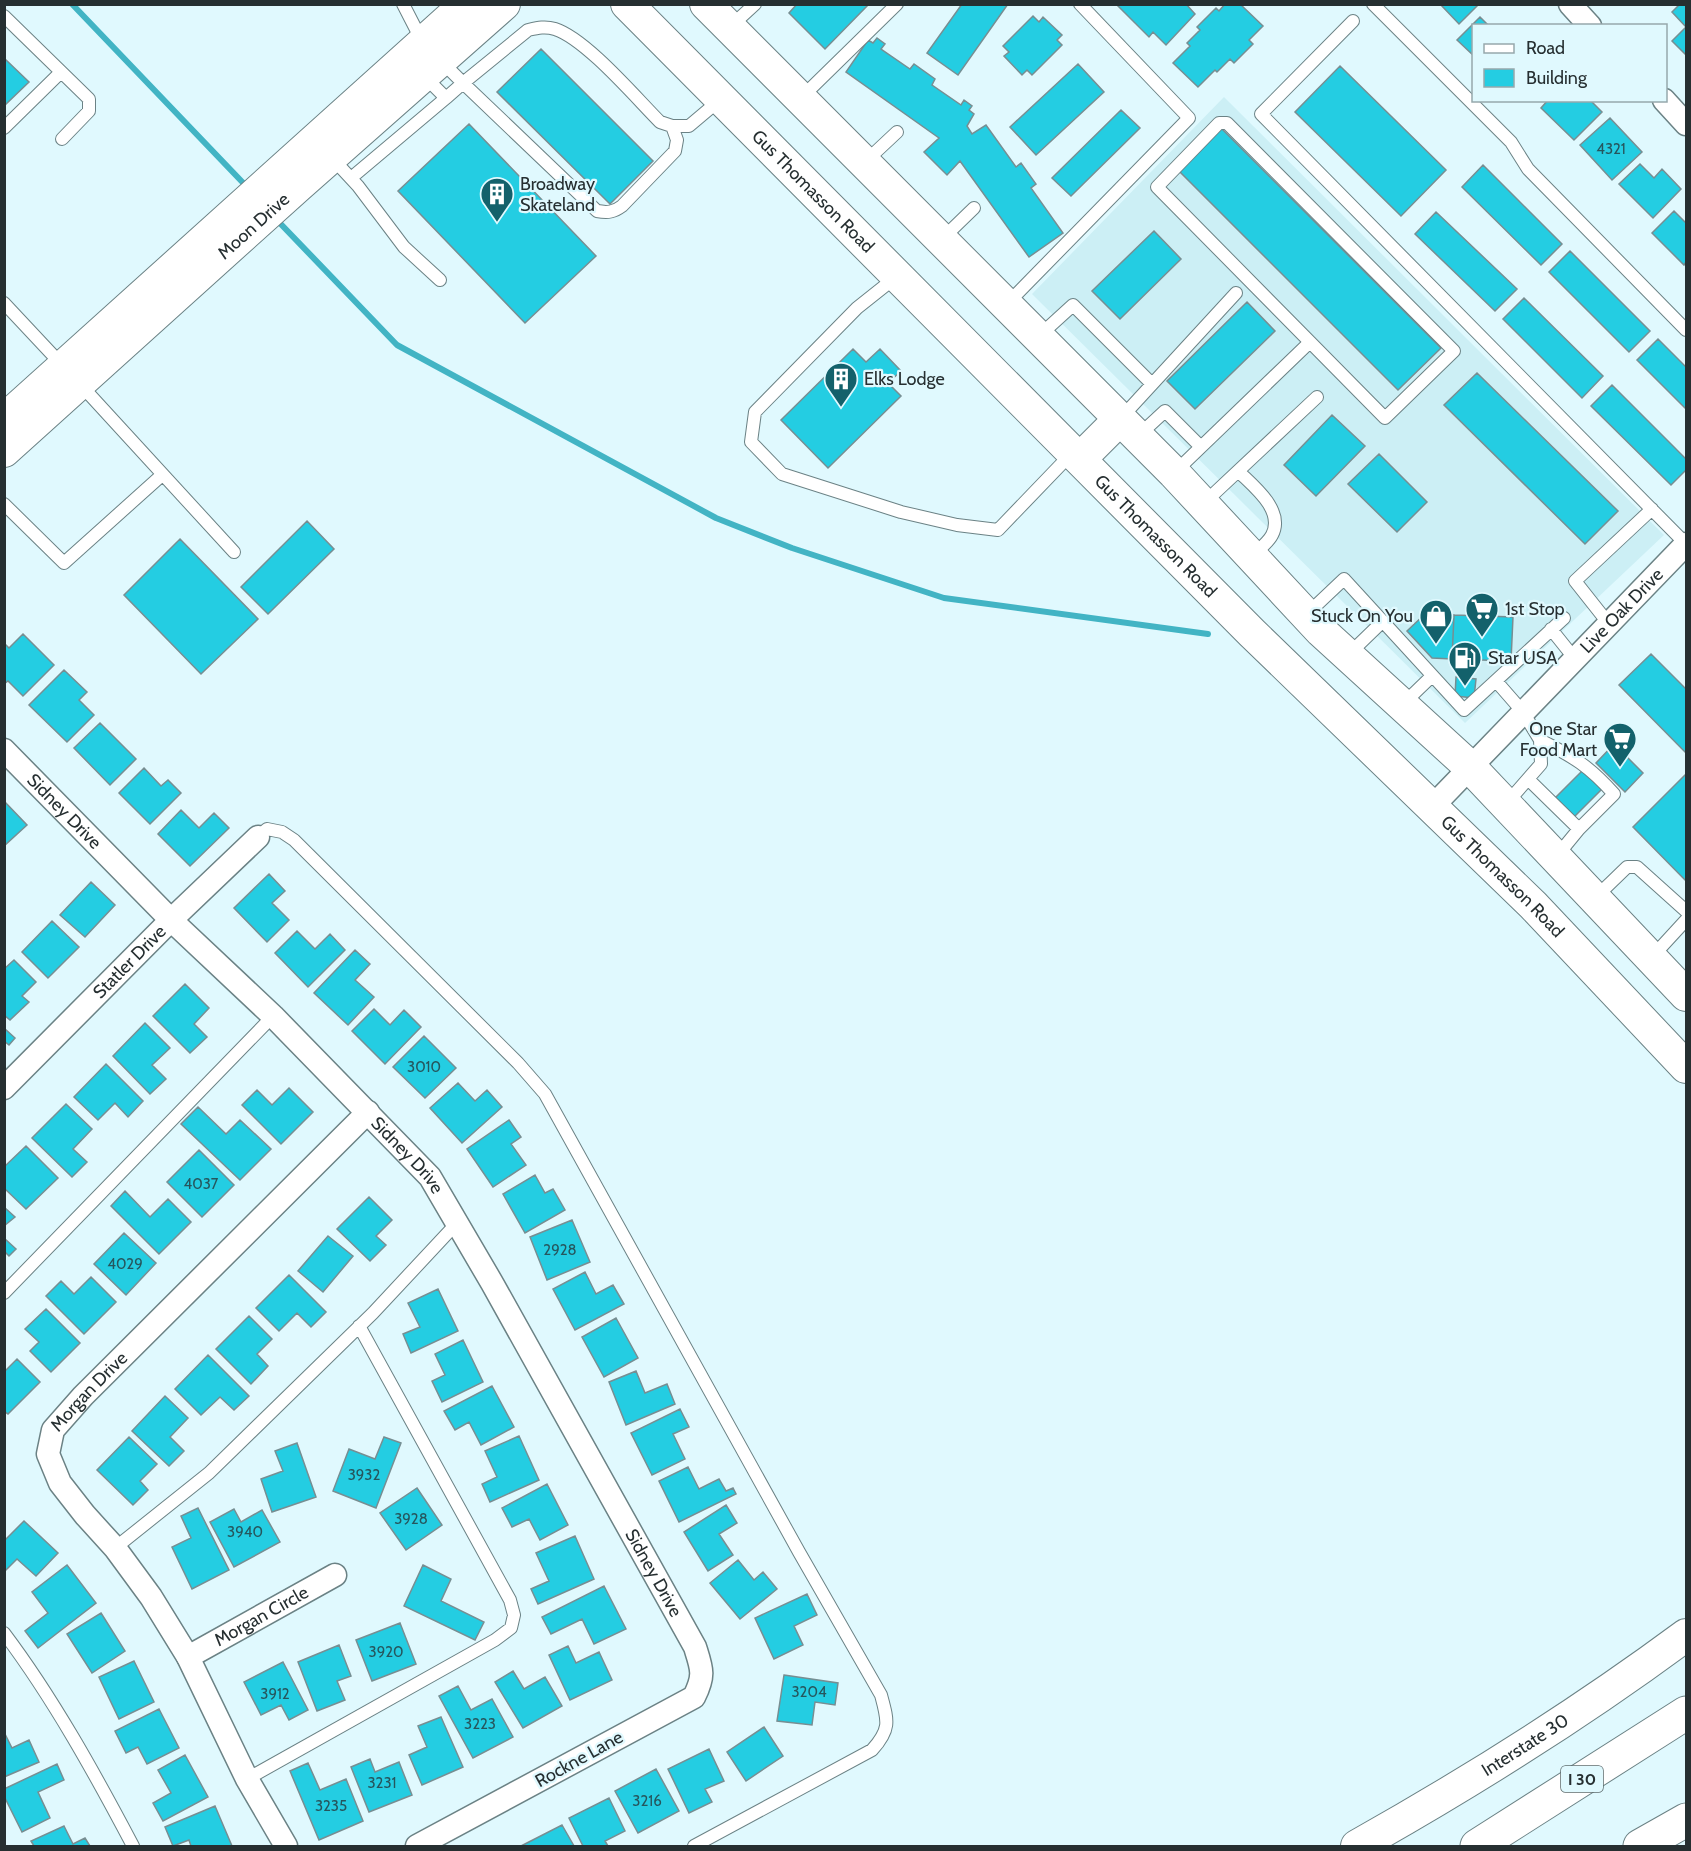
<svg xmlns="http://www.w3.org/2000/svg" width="1691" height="1851" font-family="Cabin,sans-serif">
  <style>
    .built { fill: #cceff5 }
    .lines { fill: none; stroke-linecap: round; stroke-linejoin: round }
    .stream { stroke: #42b4c4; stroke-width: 6 }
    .building { fill: #24cde2; stroke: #778e92; stroke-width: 1.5 }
    .lane-casing { stroke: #6b8285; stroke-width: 14 }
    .street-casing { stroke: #6b8285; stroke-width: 25 }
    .secondary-casing { stroke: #6b8285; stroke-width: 34 }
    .highway-casing { stroke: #6b8285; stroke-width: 35 }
    .lane { stroke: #fff; stroke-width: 12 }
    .street { stroke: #fff; stroke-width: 22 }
    .secondary { stroke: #fff; stroke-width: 32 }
    .highway { stroke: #fff; stroke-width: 33 }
    .labels { text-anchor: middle; stroke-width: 4.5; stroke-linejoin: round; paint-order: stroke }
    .number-label { font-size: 15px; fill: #26565d }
    .shield { fill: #e0f9fe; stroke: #5e6c6e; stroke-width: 1.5 }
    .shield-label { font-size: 16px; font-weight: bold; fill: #262f31 }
    .poi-label { font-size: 18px; fill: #262f31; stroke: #e0f9fe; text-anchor: start }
    .street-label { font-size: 18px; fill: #262f31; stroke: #e0f9fe }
  </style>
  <rect width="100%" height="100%" fill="#e0f9fe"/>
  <path class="built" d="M1224,97L1664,535L1465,723L1032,294Z"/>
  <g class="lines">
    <path class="stream" d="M72,4L248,188
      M275,218L397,345L716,518L792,548L944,598L1208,634"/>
  </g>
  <path class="building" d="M797,4H869L825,49L789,13Z
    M962,4H1008L958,75L927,53Z
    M1116,4H1186L1195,14L1166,45L1153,32L1149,37Z
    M1225,4H1240L1263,26L1249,40L1253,44L1234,63L1230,59L1217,72L1215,70L1198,87L1173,63L1190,46L1187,43L1200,30L1197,27L1216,8L1219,11Z
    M1440,4H1479L1459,24Z
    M1680,4H1686V55L1672,41L1686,27L1672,12Z
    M1033,16L1039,22L1043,17L1062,35L1057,40L1062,45L1032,75L1027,70L1022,75L1004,56L1009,52L1003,46Z
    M1480,17L1489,26H1474V56L1457,40Z
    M877,38L885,44L881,49L910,69L914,64L935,79L932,85L961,105L964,100L972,106L969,110L974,114L967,126L972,134L986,125L1016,167L1021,163L1036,184L1031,188L1063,233L1029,257L960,161L947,175L924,152L939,138L846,72L868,40L873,43Z
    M541,49L653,161L610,204L497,92Z
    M4,58L29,82L4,106Z
    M1078,64L1104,92L1036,155L1010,127Z
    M1340,66L1446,170L1401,216L1295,112Z
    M1548,100H1590L1602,112L1574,140L1541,108Z
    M1121,110L1140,128L1071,196L1052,178Z
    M1610,118L1642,152L1612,180L1580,145Z
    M469,124L596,256L525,323L398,191Z
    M1221,128L1441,348L1398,390L1178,170Z
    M1640,164L1654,178L1662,169L1681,189L1653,218L1619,184Z
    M1483,165L1562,244L1541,265L1462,187Z
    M1674,211L1686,223V262L1684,265L1652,233Z
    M1436,212L1517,289L1495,311L1415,234Z
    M1154,231L1181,259L1120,319L1092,291Z
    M1570,251L1650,331L1629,352L1549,272Z
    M1524,298L1603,376L1582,398L1503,319Z
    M1247,302L1275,331L1195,409L1167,381Z
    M1658,339L1686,367V409L1637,360Z
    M853,349L866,362L880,349L901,371L888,383L901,396L828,468L781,420Z
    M1477,373L1618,511L1585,544L1444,405Z
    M1612,385L1686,459V470L1671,485L1591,406Z
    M1332,415L1365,446L1316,496L1284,465Z
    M1379,454L1427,502L1397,532L1348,484Z
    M307,521L334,549L268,614L241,587Z
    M180,539L258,619L201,674L124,595Z
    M1425,614L1454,615L1452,659L1432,658L1407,631Z
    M1454,615L1513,617L1511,661L1452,659Z
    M23,634L54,665L23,696L8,681L4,684V643L9,648Z
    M1651,654L1686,689V753L1619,685Z
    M64,670L87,692L79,700L94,715L67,742L29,705Z
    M1456,677L1476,679L1474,698L1455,696Z
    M100,723L136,759L110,785L74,748Z
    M1614,744L1643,773L1625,792L1596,763Z
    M144,768L161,786L168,780L181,793L150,824L119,793Z
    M1584,769L1603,788L1574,817L1555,798Z
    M1686,774V881L1633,827Z
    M4,801L27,825L4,846Z
    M181,810L199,828L214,813L229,828L190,866L158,834Z
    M269,874L285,891L272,903L289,920L267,942L234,908Z
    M91,882L115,905L85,937L60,915Z
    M52,921L79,947L48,978L22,952Z
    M297,931L315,949L330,934L345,950L308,987L275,953Z
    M355,950L370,964L355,980L374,997L348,1025L314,993Z
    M14,960L36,982L22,996L29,1002L10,1020L4,1015V969Z
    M185,984L209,1008L194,1024L207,1037L190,1053L153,1016Z
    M374,1009L390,1025L404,1010L421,1027L385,1064L352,1031Z
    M145,1023L170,1048L152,1065L166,1079L150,1094L113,1056Z
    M4,1028L15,1038L9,1045L4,1041Z
    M424,1036L456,1068L425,1098L393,1067Z
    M106,1064L143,1101L128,1117L115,1103L98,1120L74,1097Z
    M458,1083L475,1101L487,1090L502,1107L462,1143L430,1108Z
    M289,1088L313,1112L281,1144L242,1105L257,1090L272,1105Z
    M66,1104L92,1129L73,1149L87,1162L72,1177L32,1138Z
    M198,1107L226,1134L240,1120L271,1149L240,1180L181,1124Z
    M509,1120L521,1137L511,1144L526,1165L493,1187L467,1149Z
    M26,1146L58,1178L26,1209L4,1188V1167Z
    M199,1150L234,1185L202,1217L167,1182Z
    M535,1175L545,1193L553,1189L565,1210L525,1233L503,1194Z
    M125,1191L150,1217L168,1199L191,1222L159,1254L111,1206Z
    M369,1197L392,1220L376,1236L386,1245L370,1261L337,1229Z
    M4,1207L15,1217L4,1226Z
    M572,1220L590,1262L547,1280L530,1237Z
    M124,1233L156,1263L126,1295L94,1264Z
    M328,1236L353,1256L323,1292L298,1271Z
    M4,1238L16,1249L9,1256L4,1251Z
    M585,1272L596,1294L613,1285L624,1304L575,1330L553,1289Z
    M289,1275L326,1312L311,1327L297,1313L279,1331L256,1308Z
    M91,1277L116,1302L84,1334L46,1296L61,1281L74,1294Z
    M438,1289L458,1331L411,1353L403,1334L420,1327L408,1303Z
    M46,1309L80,1343L51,1372L30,1351L39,1342L25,1329Z
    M249,1316L272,1339L257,1354L268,1366L251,1384L216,1349Z
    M616,1318L638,1358L604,1377L582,1337Z
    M463,1340L483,1382L442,1402L432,1381L445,1375L435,1354Z
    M208,1355L249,1396L234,1410L220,1397L201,1415L175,1389Z
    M17,1359L40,1382L8,1414L4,1411V1372Z
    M636,1371L645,1393L667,1384L675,1404L626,1425L609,1382Z
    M492,1386L514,1427L481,1445L469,1422L455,1430L444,1411Z
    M165,1396L188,1418L170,1437L184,1451L169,1466L132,1431Z
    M680,1409L689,1427L673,1434L685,1459L652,1475L631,1433Z
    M519,1436L539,1480L490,1502L482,1484L497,1477L485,1451Z
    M129,1437L157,1464L140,1481L148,1490L133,1505L97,1470Z
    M384,1437L401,1443L376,1508L333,1491L349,1449L375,1459Z
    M297,1443L316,1497L272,1512L261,1479L283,1471L275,1451Z
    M688,1467L699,1489L719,1479L726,1491L733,1488L736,1494L679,1522L659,1481Z
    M547,1484L568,1525L540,1540L529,1519L512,1527L502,1508Z
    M417,1488L442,1525L406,1550L380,1513Z
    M726,1505L737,1523L719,1534L733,1555L708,1571L684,1532Z
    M198,1508L229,1570L192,1589L172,1547L191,1538L181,1516Z
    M234,1509L241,1522L262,1510L280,1542L234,1567L210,1522Z
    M24,1521L58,1553L36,1576L17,1559L4,1572V1541Z
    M575,1536L594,1579L538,1604L531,1589L549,1581L536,1553Z
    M738,1560L754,1580L763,1572L777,1589L740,1619L710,1583Z
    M67,1565L96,1603L38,1648L25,1631L48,1613L32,1592Z
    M423,1565L451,1579L441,1601L484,1622L475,1640L404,1606Z
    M604,1586L626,1629L594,1644L582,1619L551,1634L542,1617Z
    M807,1594L817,1615L794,1626L803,1645L774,1659L755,1618Z
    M101,1613L125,1651L92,1673L67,1634Z
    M400,1623L416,1664L372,1681L356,1640Z
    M339,1645L351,1676L337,1681L345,1700L317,1711L298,1662Z
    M568,1646L576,1663L599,1652L612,1680L570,1700L549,1655Z
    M134,1661L154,1702L119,1719L99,1677Z
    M283,1662L308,1710L289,1720L281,1705L261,1715L244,1682Z
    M513,1671L524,1689L545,1677L562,1706L523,1728L495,1682Z
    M784,1675L838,1683L835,1705L815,1702L812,1725L777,1721Z
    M458,1686L471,1710L492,1699L513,1737L473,1758L439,1696Z
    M159,1709L179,1748L147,1764L138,1747L126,1753L115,1731Z
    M441,1717L463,1767L422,1785L409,1755L427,1747L418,1726Z
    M764,1727L783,1756L746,1781L727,1752Z
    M4,1732L12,1748L29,1740L39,1762L4,1777Z
    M709,1749L724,1781L705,1789L712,1802L689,1813L668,1769Z
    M185,1755L208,1797L163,1821L153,1803L171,1793L158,1770Z
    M370,1759L375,1772L399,1762L412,1795L369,1812L351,1767Z
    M308,1763L320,1790L346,1779L363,1821L319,1840L290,1771Z
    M57,1764L64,1780L38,1792L50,1818L22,1832L4,1796V1789Z
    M656,1769L679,1811L638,1833L615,1791Z
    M609,1798L625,1831L605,1841L608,1846H583L569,1818Z
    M215,1806L232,1846H191L189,1840L173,1846L165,1827Z
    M562,1825L574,1846H521Z
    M64,1826L73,1844L85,1838L90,1846H34L31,1841Z"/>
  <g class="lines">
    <g class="lane-casing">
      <path id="lane" d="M403,4L422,41
        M1373,4L1511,142L1528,169L1686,330
        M4,16L89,99V111L62,139
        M1353,21L1261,114L1686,544
        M730,27L755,4
        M440,60L463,83L528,30C537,28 545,26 555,29C586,39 636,98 660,122L672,126H689L721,99
        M446,98L463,83L597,211C608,213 614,212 622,206L675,151L677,140L672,126
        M801,98L897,4
        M4,128L61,72
        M332,158L358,186L404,247L440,280
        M865,162L897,132
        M351,178L446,98L423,75
        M942,239L974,208
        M896,277L857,308L755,412L751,442L782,474L901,512L957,525L998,530L1072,453
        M4,303L63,366
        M1006,305L1189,118L1080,4
        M1039,336L1073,305L1152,384
        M79,383L234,552
        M1121,418L1236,293
        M1138,436L1165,411L1201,447
        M1238,471C1253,486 1285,510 1272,535C1268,543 1258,550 1252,556
        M1175,472L1310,342L1157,187L1219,123H1227L1454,351L1385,418L1310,342
        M1204,503L1317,397
        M4,504L64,563L162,475
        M1307,614L1344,579L1464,710L1564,618
        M1609,624L1575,581L1652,509
        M1551,629L1575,659
        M1349,654L1383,621
        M1496,681L1523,712L1540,740L1541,764L1506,804
        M1403,704L1432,676
        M1540,740C1574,757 1589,766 1614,794L1579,829L1556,857
        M1528,779L1579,829
        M258,837L267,829L282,832L294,840L518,1063L545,1094L799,1552L881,1695C888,1721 891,1729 872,1750L694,1846
        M1596,897L1627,867H1637L1686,911
        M1652,957L1686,920
        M4,1293L273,1016
        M115,1548L209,1473L373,1313L457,1223
        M4,1633C53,1698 95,1774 133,1846
        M247,1779L495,1640L511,1628L514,1615L510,1600L359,1326"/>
    </g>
    <g class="street-casing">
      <g id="street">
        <path d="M1570,4L1590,26"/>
        <path d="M1664,100L1686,124"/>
        <path id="s1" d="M4,750L171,920L273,1016L430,1177L492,1283L695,1647C702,1669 705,1675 694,1697L417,1846"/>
        <path id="s2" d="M1432,807L1686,544"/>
        <path id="s3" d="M4,1088L171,920L258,837"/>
        <path id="s4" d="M188,1657L335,1575"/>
        <path id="s5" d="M286,1846L247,1779L188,1657L151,1597L115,1548L85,1515L60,1483L48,1454L53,1430L83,1396L368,1112"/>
      </g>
    </g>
    <g class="secondary-casing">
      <g id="secondary">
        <path id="s6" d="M627,4L1252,633L1533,905L1686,1067"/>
        <path d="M706,4L1174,473L1321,631L1470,767L1686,995"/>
        <path d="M4,420L466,4"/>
        <path id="s7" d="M4,451L298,186L504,4"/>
        <path d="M1080,459L1120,419"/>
        <path id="s8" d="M1357,1846C1471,1782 1582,1712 1686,1635"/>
      </g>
    </g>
    <g class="highway-casing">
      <path id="highway" d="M1477,1846L1686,1713
        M1640,1846L1686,1820"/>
    </g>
    <use href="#lane" class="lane"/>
    <use href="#street" class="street"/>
    <use href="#secondary" class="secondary"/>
    <use href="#highway" class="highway"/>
  </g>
  <defs>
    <g id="building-pin" transform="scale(1.725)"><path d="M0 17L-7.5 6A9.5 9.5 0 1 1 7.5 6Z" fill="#13616b" stroke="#e0f9fe"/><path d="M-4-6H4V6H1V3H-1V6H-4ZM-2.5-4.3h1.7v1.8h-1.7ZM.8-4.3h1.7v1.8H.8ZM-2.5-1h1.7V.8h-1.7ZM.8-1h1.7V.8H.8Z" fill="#fff"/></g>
    <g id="supermarket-pin" transform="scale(1.725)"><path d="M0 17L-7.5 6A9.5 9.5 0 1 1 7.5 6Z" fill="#13616b" stroke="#e0f9fe"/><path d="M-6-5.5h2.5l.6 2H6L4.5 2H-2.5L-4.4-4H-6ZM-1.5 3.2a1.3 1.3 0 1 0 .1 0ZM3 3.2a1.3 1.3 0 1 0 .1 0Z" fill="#fff"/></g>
    <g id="shop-pin" transform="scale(1.725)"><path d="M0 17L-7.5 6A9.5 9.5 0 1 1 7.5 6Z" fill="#13616b" stroke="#e0f9fe"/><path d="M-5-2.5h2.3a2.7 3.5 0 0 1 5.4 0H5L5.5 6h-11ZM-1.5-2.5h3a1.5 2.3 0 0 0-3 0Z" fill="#fff"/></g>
    <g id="fuel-pin" transform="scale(1.725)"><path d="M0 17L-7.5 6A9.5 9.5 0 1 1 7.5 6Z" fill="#13616b" stroke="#e0f9fe"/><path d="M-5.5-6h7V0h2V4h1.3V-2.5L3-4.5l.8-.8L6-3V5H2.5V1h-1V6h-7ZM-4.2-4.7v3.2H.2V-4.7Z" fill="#fff"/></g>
  </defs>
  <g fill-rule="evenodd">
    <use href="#building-pin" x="497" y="194"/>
    <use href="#building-pin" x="841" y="379"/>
    <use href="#supermarket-pin" x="1482" y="609"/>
    <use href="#shop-pin" x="1436" y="616"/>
    <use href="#fuel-pin" x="1465" y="658"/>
    <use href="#supermarket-pin" x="1620" y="739"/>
  </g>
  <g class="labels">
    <g class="number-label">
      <text x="1611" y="154">4321</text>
      <text x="424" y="1072">3010</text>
      <text x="201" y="1189">4037</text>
      <text x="560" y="1255">2928</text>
      <text x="125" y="1269">4029</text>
      <text x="364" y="1480">3932</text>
      <text x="411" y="1524">3928</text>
      <text x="245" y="1537">3940</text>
      <text x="386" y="1657">3920</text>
      <text x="809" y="1697">3204</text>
      <text x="275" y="1699">3912</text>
      <text x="480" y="1729">3223</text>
      <text x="382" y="1788">3231</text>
      <text x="647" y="1806">3216</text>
      <text x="331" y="1811">3235</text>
    </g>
    <rect class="shield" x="1561" y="1766" width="42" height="26" rx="4.5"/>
    <g class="shield-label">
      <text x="1582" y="1785">I 30</text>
    </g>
    <g class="poi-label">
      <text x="520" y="190">Broadway<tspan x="520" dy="21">Skateland</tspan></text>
      <text x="864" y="385">Elks Lodge</text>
      <text x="1505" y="615">1st Stop</text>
      <text x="1413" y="622" text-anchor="end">Stuck On You</text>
      <text x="1488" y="664">Star USA</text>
      <text x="1597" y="735" text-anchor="end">One Star<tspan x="1597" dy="21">Food Mart</tspan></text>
    </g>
    <g class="street-label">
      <text dy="6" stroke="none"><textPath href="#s6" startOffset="264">Gus Thomasson Road</textPath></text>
      <text dy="6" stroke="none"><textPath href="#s7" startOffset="336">Moon Drive</textPath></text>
      <text dy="6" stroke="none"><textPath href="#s6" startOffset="750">Gus Thomasson Road</textPath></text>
      <text dy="6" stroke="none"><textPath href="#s2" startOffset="273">Live Oak Drive</textPath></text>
      <text dy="6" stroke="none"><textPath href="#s1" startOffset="86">Sidney Drive</textPath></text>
      <text dy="6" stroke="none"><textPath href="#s6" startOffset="1236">Gus Thomasson Road</textPath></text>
      <text dy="6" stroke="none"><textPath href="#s3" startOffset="178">Statler Drive</textPath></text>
      <text dy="6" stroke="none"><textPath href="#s1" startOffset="572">Sidney Drive</textPath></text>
      <text dy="6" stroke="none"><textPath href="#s5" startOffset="538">Morgan Drive</textPath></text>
      <text dy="6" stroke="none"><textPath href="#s1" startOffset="1058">Sidney Drive</textPath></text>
      <text dy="6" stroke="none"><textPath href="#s4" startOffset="84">Morgan Circle</textPath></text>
      <text dy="6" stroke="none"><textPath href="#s8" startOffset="196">Interstate 30</textPath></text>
      <text transform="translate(579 1759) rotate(-29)" y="6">Rockne Lane</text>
    </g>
  </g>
  <rect width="1691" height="1851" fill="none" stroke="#262f31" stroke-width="12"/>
  <rect x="1472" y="24" width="195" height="78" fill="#e0f9fe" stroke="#96a8ac" stroke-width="1.5"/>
  <rect x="1484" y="44" width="30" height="9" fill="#ffffff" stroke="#96a8ac" stroke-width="1.5"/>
  <text x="1526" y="54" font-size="18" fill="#262f31">Road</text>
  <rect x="1484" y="69" width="30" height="18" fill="#24cde2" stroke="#96a8ac" stroke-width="1.5"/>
  <text x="1526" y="84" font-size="18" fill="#262f31">Building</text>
</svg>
